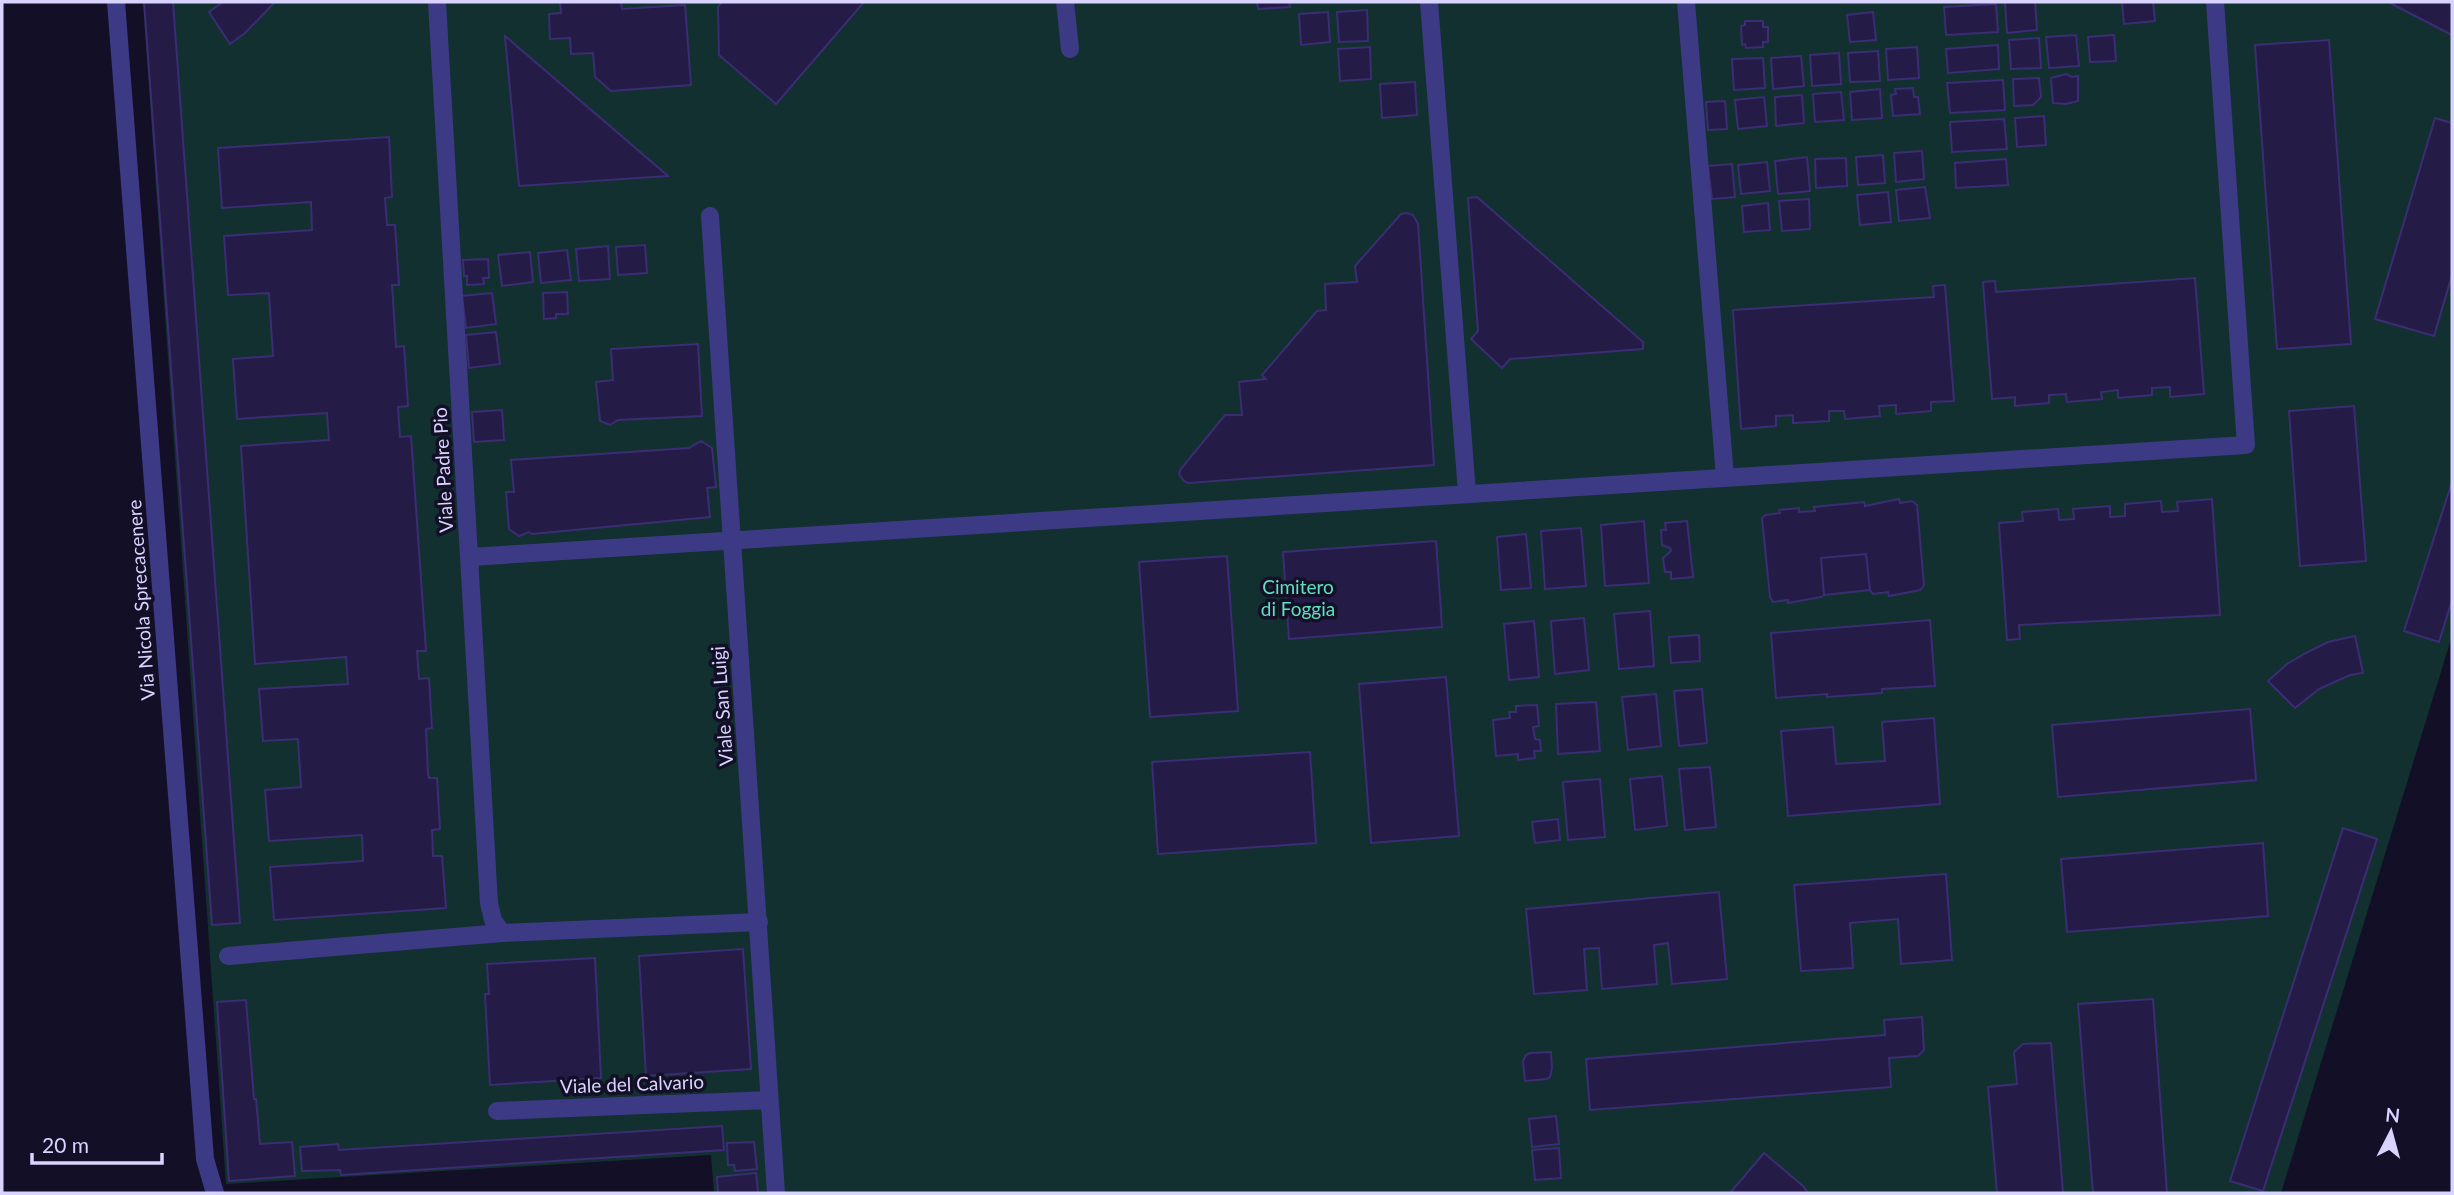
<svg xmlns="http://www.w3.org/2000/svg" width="2454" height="1195" font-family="Lato,sans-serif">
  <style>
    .green { fill: #12302f }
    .building { fill: #241b47; stroke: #3b2d73; stroke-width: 2 }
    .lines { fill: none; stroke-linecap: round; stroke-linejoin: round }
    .minor { stroke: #3d3a85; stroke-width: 18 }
    .labels { text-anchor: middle; stroke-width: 7; stroke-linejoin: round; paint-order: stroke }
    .street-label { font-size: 19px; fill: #d9d4ff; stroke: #130f26 }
    .park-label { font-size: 19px; fill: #5fe0c0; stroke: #130f26 }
  </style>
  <rect width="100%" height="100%" fill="#130f26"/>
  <path class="green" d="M143,2H2452V636L2281,1193H714L711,1155L226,1184Z"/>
  <path class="building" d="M144,2H173L240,923L212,925Z
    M223,2H275L245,33L230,44L209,12Z
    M560,2H621L622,9L685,5L691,85L611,91L595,77L593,53L571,54L570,38L550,39L549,14L561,13Z
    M722,2H864L776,104L719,55L718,7Z
    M1257,2H1289L1290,7L1258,9Z
    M2005,2H2035L2037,30L2007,33Z
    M2122,2H2153L2155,21L2124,24Z
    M2388,2H2452V35Z
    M1996,4L1998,32L1946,35L1944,7Z
    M1367,10L1368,41L1339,42L1337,12Z
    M1328,12L1330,42L1301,45L1299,14Z
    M1873,12L1876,40L1850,42L1847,15Z
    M1745,21H1763V27H1768V42H1763V47L1746,48L1745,44L1742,45L1741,26L1745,25Z
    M2076,35L2079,66L2049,68L2046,37Z
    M2114,35L2116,61L2090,62L2088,37Z
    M505,36L668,176L519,186Z
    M2039,38L2041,68L2011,69L2009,40Z
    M2329,40L2351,344L2277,349L2255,45Z
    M1998,45L1999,69L1948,73L1946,49Z
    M1370,47L1371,79L1340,81L1338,49Z
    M1917,47L1919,78L1888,80L1886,49Z
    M1878,51L1880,81L1850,82L1848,53Z
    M1839,53L1841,84L1812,86L1810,55Z
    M1801,56L1804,86L1773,89L1771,58Z
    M1763,58L1765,88L1734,90L1732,59Z
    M2066,74L2072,77L2078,76V101L2066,104L2053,103L2051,78Z
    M2039,78L2041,97L2033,105L2014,106L2013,79Z
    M2003,80L2005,110L1950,113L1947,83Z
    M1415,82L1417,115L1382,118L1380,84Z
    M1913,88L1914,97H1918L1920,114L1893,116L1891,95L1896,94L1895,89Z
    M1880,89L1882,118L1852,120L1850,92Z
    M1841,92L1844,120L1815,122L1813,94Z
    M1802,95L1804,123L1776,126L1775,97Z
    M1764,97L1767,126L1738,129L1735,100Z
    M1725,101L1727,129L1708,130L1706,102Z
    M2044,116L2046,145L2017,147L2015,118Z
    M2435,118L2452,123V275L2434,336L2375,319Z
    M2004,119L2007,149L1952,152L1950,122Z
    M389,137L392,197L385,198L387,225H395L399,285H392L396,347L404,346L408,406L398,407L400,437L411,436L426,651H417L419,679L429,678L432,728L426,729L428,774L429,778H437L440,829L432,830L433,856H442L446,908L274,920L270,867L363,861L362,835L269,841L265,790L301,787L298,739L263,741L259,689L348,684L346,657L255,664L241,446L329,440L327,413L237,419L233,359L273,356L269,293L228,295L224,236L312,230L311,202L222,208L218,148Z
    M1922,151L1924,179L1896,182L1894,153Z
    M1883,155L1885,183L1858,185L1856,157Z
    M1807,157L1810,191L1778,194L1775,161Z
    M1846,158L1847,186L1816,188L1815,159Z
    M2006,159L2008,185L1956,188L1955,163Z
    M1767,162L1770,191L1741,194L1738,165Z
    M1732,164L1735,197L1712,199L1708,166Z
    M1925,187L1930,218L1899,221L1896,190Z
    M1888,192L1891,222L1860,225L1857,195Z
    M1477,197L1643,342V349L1510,359L1502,368L1471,339L1478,331L1468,198Z
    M1809,199L1810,229L1782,231L1779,201Z
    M1768,203L1770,230L1744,232L1742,206Z
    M1407,213L1413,215L1418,224L1434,465L1188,483L1184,481L1179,474L1180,470L1225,415H1242L1239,382L1266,379L1262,375L1317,311L1326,310L1325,284L1357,282L1355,266L1401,214Z
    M645,245L647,273L618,275L616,247Z
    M608,246L610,279L579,281L576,249Z
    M567,250L571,280L541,283L538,253Z
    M530,252L533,282L502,286L498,255Z
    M488,259L489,278H483L484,284L467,285V276H464L463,260Z
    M2195,278L2204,394L2170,397V387L2152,388V395L2118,398V390L2101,392L2102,399L2067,402L2066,394L2049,395V403L2015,406V397L1992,399L1983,282L1995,281L1996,292Z
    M1945,285L1954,401L1931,402V411L1896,414V405L1879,406L1880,416L1845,419L1844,411H1829V421L1793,423V415L1776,416V426L1741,429L1733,310L1934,297L1933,286Z
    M567,292L568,314H556V318L544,319L543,293Z
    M492,293L496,324L466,328L462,296Z
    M496,332L500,364L469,368L466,335Z
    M698,344L702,416L618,420L610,425L600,421L596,382L613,380L611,349Z
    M2354,406L2366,561L2300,566L2289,411Z
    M502,410L504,440L474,442L472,412Z
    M701,441L712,448L716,487L707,488L710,517L532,534L529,532L519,536L509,529L506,492H514L511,460L689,448Z
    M2452,482V600L2439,642L2404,631Z
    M1899,499L1900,503L1912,501L1917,505L1924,585L1920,590L1889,596L1888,592L1873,594L1870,590L1866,554L1821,558L1824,595L1821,597L1788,603V600L1773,602L1770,597L1762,518L1766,515L1780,513L1779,510L1799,508V512L1815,511L1814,507L1864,502L1865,506Z
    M2212,499L2220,615L2019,625L2020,639L2007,640L1999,523L2023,521L2022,512L2058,509L2059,520L2074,519L2073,509L2110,506V517L2125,516V504L2161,501L2162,512L2178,511L2177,502Z
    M1644,521L1649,583L1605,586L1601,525Z
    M1687,521L1693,577L1671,579V572H1665L1663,558L1671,551L1670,548L1662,545L1661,530H1666L1665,523Z
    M1581,528L1586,586L1545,589L1541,531Z
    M1526,534L1531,588L1501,590L1497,537Z
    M1436,541L1442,627L1289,639L1283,552Z
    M1866,554L1870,590L1824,595L1821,558Z
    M1227,556L1238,711L1150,717L1139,562Z
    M1650,611L1654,666L1619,669L1614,614Z
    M1584,618L1589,670L1555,674L1551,621Z
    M1930,620L1935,686L1882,689V693L1827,697V694L1776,698L1771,633Z
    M1534,621L1539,677L1509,680L1504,624Z
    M1699,635L1700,661L1671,663L1669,637Z
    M2355,636L2363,673L2350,675L2319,689L2295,708L2268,681L2287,664L2306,653L2328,642Z
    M1446,677L1459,836L1371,843L1359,684Z
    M1702,689L1707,743L1679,746L1674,691Z
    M1656,694L1661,746L1628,750L1622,697Z
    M1596,702L1600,751L1558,754L1556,704Z
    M1537,705L1539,726L1533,727L1535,739L1540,740L1541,751H1534L1535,758L1518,760V754L1496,756L1493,720L1510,718L1509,712H1516V706Z
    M2250,709L2256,780L2058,797L2052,725Z
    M1934,718L1940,804L1788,816L1781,731L1833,727L1836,764L1885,761L1882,722Z
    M1310,752L1316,843L1158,854L1152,762Z
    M1710,767L1716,827L1685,830L1679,769Z
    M1662,776L1667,826L1635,830L1630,779Z
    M1600,779L1605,837L1568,840L1563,782Z
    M1558,819L1560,840L1535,843L1532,822Z
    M2343,828L2377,839L2263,1191L2230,1181Z
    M2263,843L2268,916L2067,932L2061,859Z
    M1946,874L1952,960L1901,964L1898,919L1850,923L1853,968L1801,971L1794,885Z
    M1719,892L1727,979L1672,984L1668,943L1654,945L1657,984L1602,989L1599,948L1584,949L1587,990L1534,994L1526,909Z
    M743,949L751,1069L646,1076L639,956Z
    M595,958L601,1078L490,1085L485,994H489L487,964Z
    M2153,999L2167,1193H2093L2078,1004Z
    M246,1000L254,1099H256L260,1144L292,1142L295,1176L229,1181L217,1002Z
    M1922,1017L1924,1050L1918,1056L1889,1058L1891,1087L1590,1110L1586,1059L1885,1035L1884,1020Z
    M2051,1043L2063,1193H1997L1988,1087L2017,1084L2014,1052L2023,1044Z
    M1551,1052L1552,1068L1550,1077L1547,1079L1525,1081L1523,1061L1526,1055L1530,1053Z
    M1556,1116L1559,1144L1532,1147L1529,1119Z
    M722,1126L724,1150L341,1175L340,1170L302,1171L300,1147L338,1144L339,1150Z
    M754,1142L757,1169L735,1171L734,1165H728L727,1143Z
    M1559,1148L1561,1178L1535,1180L1532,1150Z
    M1764,1153L1803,1186L1808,1193H1730Z
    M756,1173L758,1193H718L717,1177Z"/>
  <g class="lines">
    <path class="minor" d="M116,2L205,1159L215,1193
      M437,2L489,903L493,920L502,933
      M1065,2L1070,49
      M1429,2L1467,493
      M1686,2L1725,477
      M710,216L776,1193
      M470,557L2246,445L2215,2
      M228,956L502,933L759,922
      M497,1111L769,1100"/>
  </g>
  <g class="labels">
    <g class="street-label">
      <text transform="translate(443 470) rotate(-93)" y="7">Viale Padre Pio</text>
      <text transform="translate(141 600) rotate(-94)" y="7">Via Nicola Sprecacenere</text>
      <text transform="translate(722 706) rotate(-94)" y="7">Viale San Luigi</text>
      <text transform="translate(632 1084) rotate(-2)" y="7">Viale del Calvario</text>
    </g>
    <g class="park-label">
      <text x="1298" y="594">Cimitero<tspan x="1298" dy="22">di Foggia</tspan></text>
    </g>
  </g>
  <rect width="2454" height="1195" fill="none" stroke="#d9d4ff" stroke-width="7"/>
  <g transform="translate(2391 1132) rotate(6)" stroke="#130f26" stroke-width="5" paint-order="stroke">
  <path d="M0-5L12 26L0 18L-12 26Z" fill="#d9d4ff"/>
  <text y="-10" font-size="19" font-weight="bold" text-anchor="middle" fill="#d9d4ff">N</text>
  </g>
  <path d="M32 1153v10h130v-10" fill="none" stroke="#d9d4ff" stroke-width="3.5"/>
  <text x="42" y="1153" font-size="21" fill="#d9d4ff" stroke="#130f26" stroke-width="5" paint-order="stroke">20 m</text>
</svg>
